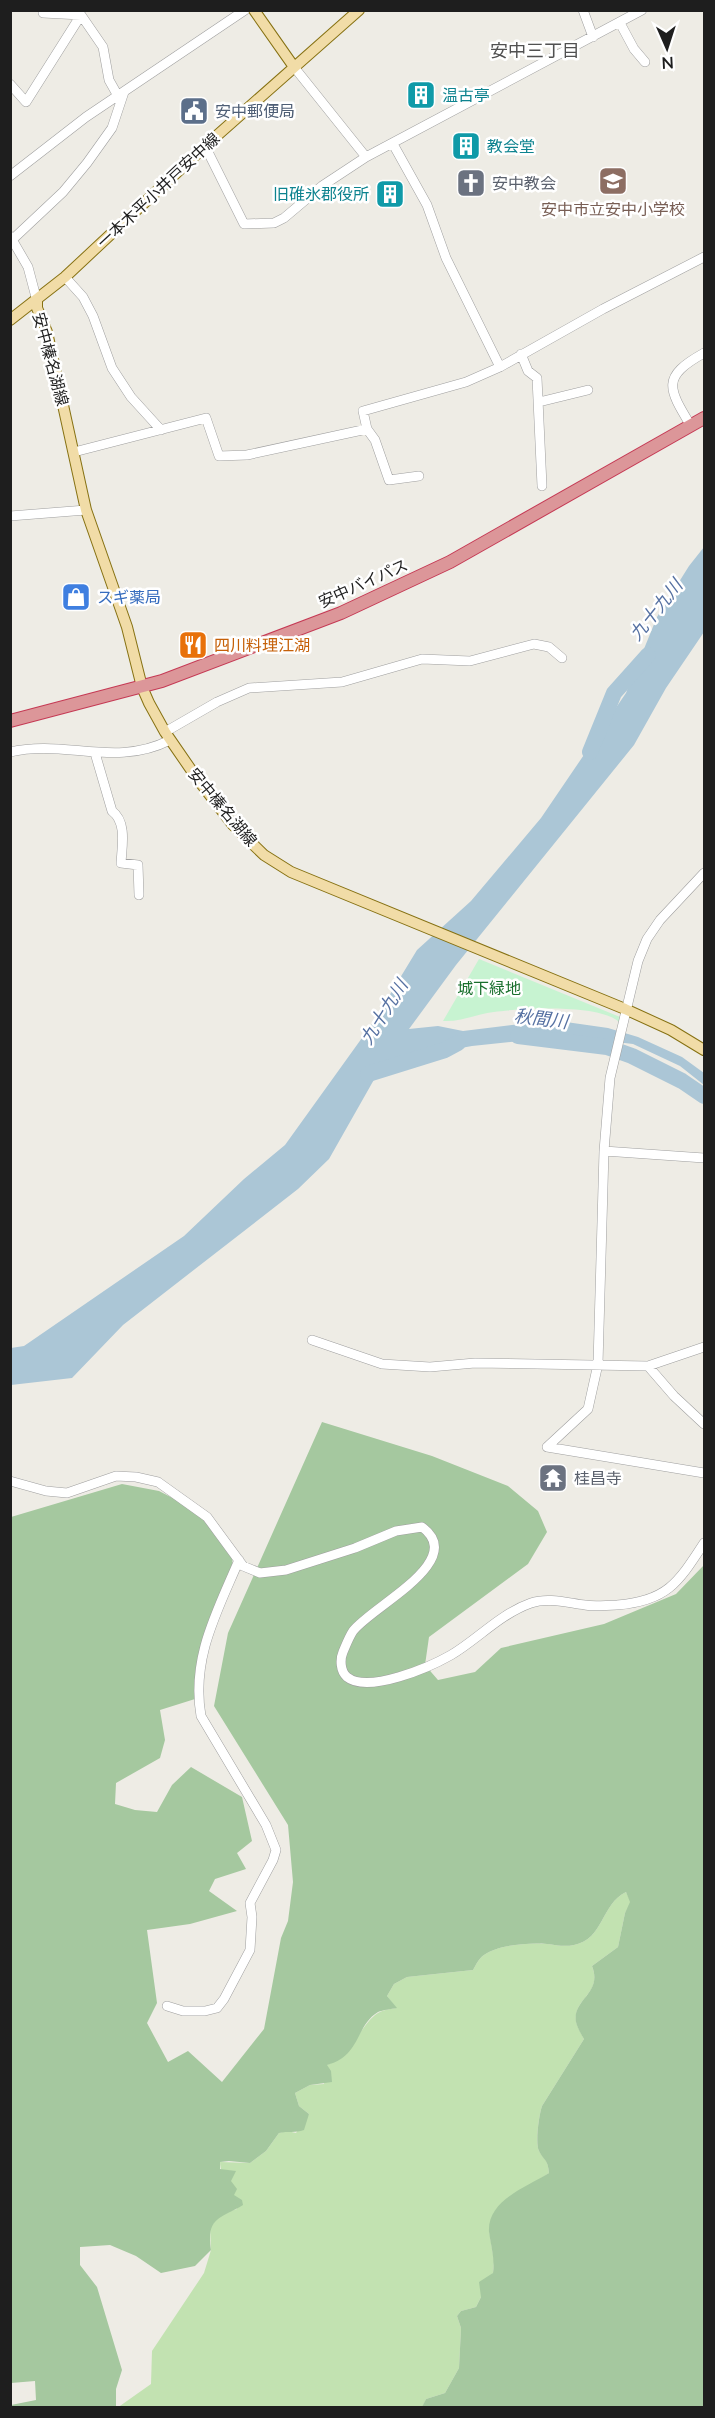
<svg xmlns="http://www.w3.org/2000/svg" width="715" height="2418" font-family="Lato,'Noto Sans JP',sans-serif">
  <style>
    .grass { fill: #c2e2b1 }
    .forest { fill: #a5c89f }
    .park { fill: #c7f3d1 }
    .water { fill: #abc6d6 }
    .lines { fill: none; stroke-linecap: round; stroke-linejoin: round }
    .river { stroke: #abc6d6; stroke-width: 16 }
    .minor-casing { stroke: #9f9f9f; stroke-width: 10 }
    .major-casing { stroke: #867112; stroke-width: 12 }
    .highway-casing { stroke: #c53954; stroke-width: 14 }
    .minor { stroke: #fff; stroke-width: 9 }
    .major { stroke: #f1dca7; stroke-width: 10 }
    .highway { stroke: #dc9699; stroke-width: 12 }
    .labels { text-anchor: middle; stroke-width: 5; stroke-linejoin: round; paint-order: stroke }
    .culture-label { font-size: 16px; fill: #0d838f; stroke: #fff; text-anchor: start }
    .service-label { font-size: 16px; fill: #4e5e75; stroke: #fff; text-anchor: start }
    .worship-label { font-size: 16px; fill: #5b616d; stroke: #fff; text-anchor: start }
    .street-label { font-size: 16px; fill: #1e1e1e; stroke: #fff }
    .education-label { font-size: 16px; fill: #785e54; stroke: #fff }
    .shop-label { font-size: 16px; fill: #366cbe; stroke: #fff; text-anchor: start }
    .food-label { font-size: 16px; fill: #c56008; stroke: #fff; text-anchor: start }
    .park-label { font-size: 16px; fill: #196f2d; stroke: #fff }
    .neighbourhood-label { font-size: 18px; fill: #515151; stroke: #fff }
    .water-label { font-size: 18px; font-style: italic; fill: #5671a2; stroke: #fff }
  </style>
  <rect width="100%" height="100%" fill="#eeece5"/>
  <path class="grass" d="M626,1892L631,1902L625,1913L618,1947L592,1966C603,1994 573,1998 576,2021C577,2027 581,2033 584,2039L542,2106C539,2115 535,2143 539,2151C545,2161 548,2159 549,2173L531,2185L489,2230L494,2261L493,2273L476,2307L461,2311L457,2316L461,2328L459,2368L445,2393L426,2399L422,2408H117L151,2384L152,2351L204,2273L211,2250L210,2228L217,2218L227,2212L237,2209C233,2194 220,2175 220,2162L250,2163L266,2151L279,2133L287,2131L296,2133L309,2114L299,2106L295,2093L310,2085L324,2084L326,2065C352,2058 360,2024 378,2013C383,2010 391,2009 396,2008L387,1996L394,1984L407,1977L473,1970C476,1965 479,1958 484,1955C497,1945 531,1942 547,1944C556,1945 564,1947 574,1945C604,1939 601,1904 626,1892Z"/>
  <path class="forest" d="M322,1422L432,1456L508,1486L538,1511L547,1532L528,1564L429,1637L425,1665L438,1680L475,1672L501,1648L604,1624L676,1594L704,1565V2407H422L426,2399L445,2393L459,2368L461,2328L457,2316L461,2311L476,2307L481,2297L479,2282L493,2273C495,2259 491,2246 489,2232C487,2200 527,2187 549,2173C548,2159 544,2161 539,2151C535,2143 539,2115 542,2106L584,2039C581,2034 577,2027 576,2022C572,1999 603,1994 592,1966L618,1947L625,1913L630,1902L626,1892C601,1904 604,1939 574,1945C564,1947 556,1945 547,1944C531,1942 497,1945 484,1955C479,1958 476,1965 473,1970L407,1977L394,1984L387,1996L397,2008C391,2009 383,2010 378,2012C355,2026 361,2056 327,2065L331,2071L332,2082L310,2085L295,2093L299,2106L309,2114L304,2130C295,2133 288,2131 279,2133L266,2151L250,2163L229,2161L220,2162V2169L236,2171L231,2181L237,2189L234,2195L242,2200L243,2205C220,2219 206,2217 211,2250L195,2266L161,2273L136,2256L110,2245L80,2247V2265L97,2287L122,2370L116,2389V2407H11V2405L36,2400L35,2381L11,2383V1517L122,1484L159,1491L190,1507L218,1531L232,1556L233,1571L209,1641L195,1699L160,1710L165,1740L160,1758L116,1783L115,1804L135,1810L157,1812L172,1785L191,1767L242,1797L252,1841L237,1853L246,1869L215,1879L209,1891L237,1911L190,1924L147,1930L157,2003L147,2023L168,2062L188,2051L222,2082L264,2029L281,1938L288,1921L293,1882L288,1825L214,1706L228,1633Z"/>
  <path class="park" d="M479,959L620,1017L619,1022C600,1004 520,1008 494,1012C477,1014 461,1022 443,1021Z"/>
  <path class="water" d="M704,547V632L666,688L634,745L456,965L409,1029L438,1026L463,1031L552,1020L608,1028L638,1037L682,1057L704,1073V1085L680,1066L633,1044L566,1036L472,1046L384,1062L329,1159L298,1189L123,1325L72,1378L11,1385V1348L24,1346L184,1236L244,1179L285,1145L372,1024L417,950L471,901L541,818L626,693L657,617L689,566Z"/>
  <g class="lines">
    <path class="river" d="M590,752L614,693L648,655
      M518,1036L607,1047L632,1056L682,1081L704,1096
      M368,1074L445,1050L458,1043"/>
    <g class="minor-casing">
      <path id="minor" d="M583,10L593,37
        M43,13L81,15L103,47L109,80L118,96
        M620,23L634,49L645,62
        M294,67L366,157L642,10
        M10,84L26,102L81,15
        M393,144L427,205L446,258L500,367
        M204,147L209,154L244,224L274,223L284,218L322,186L366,157
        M10,176L86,117L245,10
        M10,236L28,267L37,301
        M13,239L63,192L87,163L112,128L124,92
        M65,277L83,297L93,316L112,368L131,397L161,430
        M521,354L528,371L537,378L542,486
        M539,402L588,390
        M691,426C668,388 661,377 704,353
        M367,429L375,440L389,480L419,476
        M74,452L206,418L219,456L247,455L367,429L363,411L466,382L500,367L603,309L704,257
        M10,516L86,510
        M165,732L217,702L249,688L342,682L422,659L470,661L534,644L549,647L562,658
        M10,752C65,739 115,768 170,740
        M95,753L112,811C127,822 122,846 121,863L138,865L139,895
        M604,1151L704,1158
        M312,1340L382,1364L430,1367L475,1363L648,1366L704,1347
        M648,1366L674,1396L704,1424
        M547,1447L588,1409L598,1364L604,1151L610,1078L638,961L647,939L660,920L704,873
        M547,1447L704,1473
        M10,1481L46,1491L67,1493L116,1476L136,1477L158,1482L207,1517L243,1566L260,1573L286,1570L355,1548L396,1531L422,1527C468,1561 372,1606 353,1631C349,1637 346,1645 343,1652C340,1659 340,1671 347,1677C368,1694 430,1667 451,1655C478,1639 500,1614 531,1603C548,1597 568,1603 585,1605C596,1607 606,1605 617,1605C667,1601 678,1583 704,1543
        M167,2006L183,2011H205L217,2008L224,1999L250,1950L252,1917L250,1903L273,1860L276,1850L266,1825L201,1716C191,1658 217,1612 239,1560"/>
    </g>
    <g class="major-casing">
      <path id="major" d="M254,10L294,67
        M37,301V308L47,332L86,510L127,627L142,687L149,703L165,732L196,777L233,825L264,855L291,872L625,1009L671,1030L704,1050
        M10,320L65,277L204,147L359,10"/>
    </g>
    <g class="highway-casing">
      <path id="highway" d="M10,721L162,681L341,613L450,562L704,418"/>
    </g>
    <use href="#minor" class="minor"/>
    <use href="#major" class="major"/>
    <use href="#highway" class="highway"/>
  </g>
  <defs>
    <g id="building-square" transform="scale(1.5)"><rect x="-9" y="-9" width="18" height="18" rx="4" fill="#0f9aa8" stroke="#fff"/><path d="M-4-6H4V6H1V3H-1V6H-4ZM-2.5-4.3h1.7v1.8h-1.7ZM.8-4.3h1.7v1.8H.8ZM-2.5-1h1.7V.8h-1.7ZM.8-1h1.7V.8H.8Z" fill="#fff"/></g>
    <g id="civic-square" transform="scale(1.5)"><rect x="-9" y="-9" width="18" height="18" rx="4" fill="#5c6f8a" stroke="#fff"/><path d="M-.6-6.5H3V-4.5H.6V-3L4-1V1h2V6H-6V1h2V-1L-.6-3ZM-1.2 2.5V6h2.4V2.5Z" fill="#fff"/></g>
    <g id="school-square" transform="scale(1.5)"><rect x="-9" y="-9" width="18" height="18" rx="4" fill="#8d6e63" stroke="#fff"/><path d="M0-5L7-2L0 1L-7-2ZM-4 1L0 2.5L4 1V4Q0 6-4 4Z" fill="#fff"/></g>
    <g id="church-square" transform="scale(1.5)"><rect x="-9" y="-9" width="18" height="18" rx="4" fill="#6b7280" stroke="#fff"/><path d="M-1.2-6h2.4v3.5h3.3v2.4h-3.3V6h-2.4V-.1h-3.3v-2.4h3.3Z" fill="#fff"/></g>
    <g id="shop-square" transform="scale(1.5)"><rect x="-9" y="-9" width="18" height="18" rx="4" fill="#3f7fe0" stroke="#fff"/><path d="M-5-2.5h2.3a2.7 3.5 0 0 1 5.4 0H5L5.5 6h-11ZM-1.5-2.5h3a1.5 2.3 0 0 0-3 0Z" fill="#fff"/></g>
    <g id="restaurant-square" transform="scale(1.5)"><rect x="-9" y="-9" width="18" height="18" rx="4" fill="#e8710a" stroke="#fff"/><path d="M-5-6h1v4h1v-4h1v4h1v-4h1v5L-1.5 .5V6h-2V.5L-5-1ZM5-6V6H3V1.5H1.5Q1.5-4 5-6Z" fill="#fff"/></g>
    <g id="temple-square" transform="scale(1.5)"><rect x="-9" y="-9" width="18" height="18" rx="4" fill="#6b7280" stroke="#fff"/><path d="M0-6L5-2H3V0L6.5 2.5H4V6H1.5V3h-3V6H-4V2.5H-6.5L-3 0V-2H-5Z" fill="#fff"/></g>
  </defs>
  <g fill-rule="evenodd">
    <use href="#building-square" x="421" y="95"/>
    <use href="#civic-square" x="194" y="111"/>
    <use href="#building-square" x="466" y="146"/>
    <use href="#school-square" x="613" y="181"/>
    <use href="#church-square" x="471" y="183"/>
    <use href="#building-square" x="390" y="194"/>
    <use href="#shop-square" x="76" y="597"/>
    <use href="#restaurant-square" x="193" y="645"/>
    <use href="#temple-square" x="553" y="1478"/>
  </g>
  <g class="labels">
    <g class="culture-label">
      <text x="442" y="101">温古亭</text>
      <text x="487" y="152">教会堂</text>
      <text x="369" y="200" text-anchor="end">旧碓氷郡役所</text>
    </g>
    <g class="service-label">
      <text x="215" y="117">安中郵便局</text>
    </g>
    <g class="worship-label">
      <text x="492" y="189">安中教会</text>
      <text x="574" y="1484">桂昌寺</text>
    </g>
    <g class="street-label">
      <text transform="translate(158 190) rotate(-43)" y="6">一本木平小井戸安中線</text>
      <text transform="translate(51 359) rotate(75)" y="6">安中榛名湖線</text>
      <text transform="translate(363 583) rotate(-24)" y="6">安中バイパス</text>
      <text transform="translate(223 807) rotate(50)" y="6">安中榛名湖線</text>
    </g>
    <g class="education-label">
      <text x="613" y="215">安中市立安中小学校</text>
    </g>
    <g class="shop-label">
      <text x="97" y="603">スギ薬局</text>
    </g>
    <g class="food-label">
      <text x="214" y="651">四川料理江湖</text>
    </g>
    <g class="park-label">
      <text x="489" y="994">城下緑地</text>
    </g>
    <g class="neighbourhood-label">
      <text x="535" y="57">安中三丁目</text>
    </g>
    <g class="water-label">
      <text transform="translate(656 610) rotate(-51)" y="6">九十九川</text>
      <text transform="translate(384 1012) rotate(-58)" y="6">九十九川</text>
      <text transform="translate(541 1019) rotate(7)" y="6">秋間川</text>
    </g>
  </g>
  <rect width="715" height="2418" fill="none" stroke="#1e1e1e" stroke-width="24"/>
  <g transform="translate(667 48) rotate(177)" stroke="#ffffff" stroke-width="4.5" paint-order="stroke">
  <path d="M0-4.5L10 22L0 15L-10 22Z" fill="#1e1e1e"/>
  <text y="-9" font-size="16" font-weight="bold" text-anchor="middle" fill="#1e1e1e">N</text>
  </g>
</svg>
